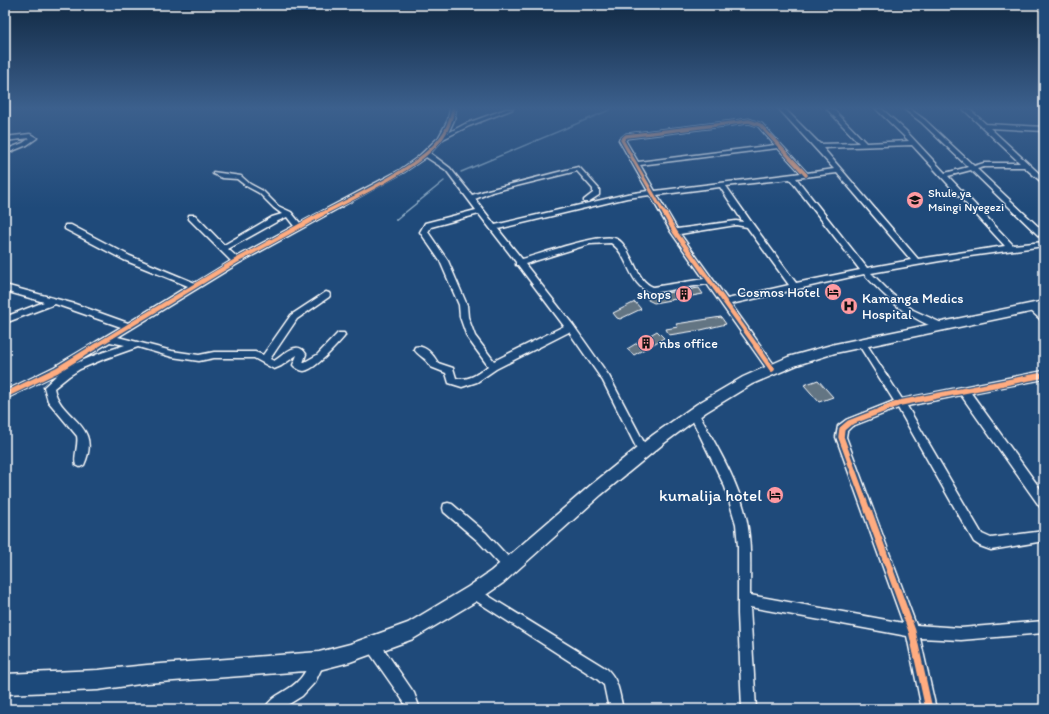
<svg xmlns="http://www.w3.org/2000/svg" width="1049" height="714" font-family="Itim,sans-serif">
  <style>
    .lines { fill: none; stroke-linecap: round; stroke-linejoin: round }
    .stream-far1 { stroke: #8eacc5; stroke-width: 1.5 }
    .stream { stroke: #8eacc5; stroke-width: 2 }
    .building { fill: #637483; stroke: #fff }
    .minor-casing { stroke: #fff; stroke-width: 3 }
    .highway-casing { stroke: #fff; stroke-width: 3 }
    .minor { fill: #1f4a7a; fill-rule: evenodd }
    .highway { fill: #1f4a7a; fill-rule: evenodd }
    .cycleway-far3-casing { stroke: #1f4a7a; stroke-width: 5.5 }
    .cycleway-far2-casing { stroke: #1f4a7a; stroke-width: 6 }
    .cycleway-far1-casing { stroke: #1f4a7a; stroke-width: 8 }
    .cycleway-casing { stroke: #1f4a7a; stroke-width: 10 }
    .cycleway-far3 { stroke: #ffac80; stroke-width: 3.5 }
    .cycleway-far2 { stroke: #ffac80; stroke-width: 4.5 }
    .cycleway-far1 { stroke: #ffac80; stroke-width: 5.5 }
    .cycleway { stroke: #ffac80; stroke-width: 7 }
    .labels { text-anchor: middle; stroke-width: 3; stroke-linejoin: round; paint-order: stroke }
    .far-poi-label { font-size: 12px; fill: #fff; stroke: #1f4a7a; text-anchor: start }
    .poi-label { font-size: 14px; fill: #fff; stroke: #1f4a7a; text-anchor: end }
    .near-poi-label { font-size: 17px; fill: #fff; stroke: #1f4a7a; text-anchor: end }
  </style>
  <rect width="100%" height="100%" fill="#1f4a7a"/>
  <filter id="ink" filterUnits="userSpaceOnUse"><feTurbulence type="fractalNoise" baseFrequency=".025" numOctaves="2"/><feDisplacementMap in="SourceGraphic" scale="8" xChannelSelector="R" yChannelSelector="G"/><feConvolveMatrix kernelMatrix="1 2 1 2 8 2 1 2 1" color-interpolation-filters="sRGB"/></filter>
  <g filter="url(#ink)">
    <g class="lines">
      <path class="stream-far1" d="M461,172L612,109
        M402,215L444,181"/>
      <path class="stream" d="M396,220L403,214"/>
    </g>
    <path class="building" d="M699,288L703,294L654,303L648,300L647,296Z
      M635,302L641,309L620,319L617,318L613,313Z
      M721,317L726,324L701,330L669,335L666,329L678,327L676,324Z
      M657,331L664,338L634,355L627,349Z
      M818,380L833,397L819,402L804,385Z"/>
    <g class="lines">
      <g class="minor-casing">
        <path id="minor" d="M450,109H456L454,120L448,133L465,124L506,109H513L469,126L443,139L430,153L450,168L472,195L488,190L578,167L580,168L599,189V195L588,202H584V200L593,193V189L577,171L492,192L475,199L495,225L627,194L648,191L619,140L626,134L749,119L762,124L807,173L834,169L779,109H785L820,144L859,143L827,109H833L866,143L909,141L876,109H882L905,130L945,173L968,167L921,122L904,109H910L925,120L974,166L984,163H1020L963,109H969L986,124L1044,127V131L990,128L1044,178V184L1024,167H984L977,169L1044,232V238H1041L971,170L948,176L1013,245L1044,242V246L963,257L871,273L893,295L913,310L946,325L947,327L946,329L943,330C909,320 887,299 864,274L731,304L775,366L777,369L775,372H769L707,284L652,293C628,286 630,256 611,243L590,244L525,264L573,325L609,376L648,450L647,453L643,454L639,453L603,381L569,332L496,369L477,382L462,387L449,383L446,373L431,367C425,356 420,358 414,349L415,347C424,344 434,355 438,363L453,368L456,378C468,382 479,373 488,366L467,337L460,317L459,305L440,261L420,232L425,223L476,210L446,170L426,157L404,172L239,263L118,337L172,351L199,355L214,352H255L263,355L291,315L326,292L329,293L330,295L329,297L297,319L270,359L274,361C284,355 297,339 306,354L303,363L317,355L338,333H344L345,335L344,337C337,345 315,370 304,371C301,371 297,368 295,367L293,365L297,355L281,366L274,369L254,358H214L199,361L172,357L138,347L104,359L80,369L69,376L54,388C60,420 103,423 84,465L80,467L76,465C73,458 79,445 77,436L48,401L44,387L59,373L5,399V391L54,367L121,327L55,304L5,323V317L44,302L5,291V285L75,304L128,323L188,286L124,260L65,229V225H71L130,256L195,283L231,261L189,219V215H195L224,245L272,217L282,214L274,208L259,193L246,186L237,179L222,178L213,174V172L241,176L250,184L263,191L278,206L291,212L300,223L400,170L417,158L439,137L448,120ZM749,123L758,126L775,145L638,162L625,140L628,138ZM912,145L1005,246L918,259L823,148ZM778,148L801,173L655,191L640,165ZM837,173L911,260L867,268L796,178ZM790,179L860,270L796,283L752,223L726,186ZM720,187L743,222L736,221L677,229L657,195ZM650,195L671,232L704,279L653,287C639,281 637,267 630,256C627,249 622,240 614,238C597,234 541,254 522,259L498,229L627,198ZM479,214L516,262V265H518L564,326L494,361L475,336L468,317L467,305L448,261L428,232L431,227ZM287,217L294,226L237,257L228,249L278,221ZM736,225L747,227L789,285L727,299L680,234ZM110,342L125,345L98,354L72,365Z
          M30,134L37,138L27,145L5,154V150L23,143L30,138L5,141V137Z
          M1032,304L1044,313V321L1041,320L1029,309L1028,307Z
          M861,339L864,340L902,399L1044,371V379L971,393L1044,494V508L1040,507L961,395L907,406L982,534L991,538L1044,531V541L991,550L980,546L974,542L898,408L852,426L847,431L846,437L916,625L961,628L1044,621V633L961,640L920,638L936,709H922L907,636L750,607L756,709H742L738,614V546L736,524L725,487L689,413L691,410L694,409L697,410C714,443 736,476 745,513C752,540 750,567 750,595L903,623L836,437L838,426L846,420L894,401L857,342Z
          M448,503L452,504L486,533L513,562L515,566L513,570L509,572L505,570L478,541L444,512L443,508L444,504Z
          M474,587L607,669C619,681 619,693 623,709H609L604,685L597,679L470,597L468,593L470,589Z
          M372,638L377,639L414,693L420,709H406L404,702L367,649L366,644L367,639Z
          M319,655L324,656L325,661L315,682L302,696L281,709H265C271,695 288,692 298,681C306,674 310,658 319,655Z"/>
      </g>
      <g class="highway-casing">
        <path id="highway" d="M1044,301V309L835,353L797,365L752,384L706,412L663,444L601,495L503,583L480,599L413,639L350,662L319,670L147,683L98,690L5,694V674L98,670L147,665L319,652L350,644L408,623L468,587L491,571L591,485L653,435L697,404L743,377L788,357L835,344Z"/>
      </g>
      <use href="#minor" class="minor"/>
      <use href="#highway" class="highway"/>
      <g class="cycleway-far3-casing">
        <path id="cycleway-far3" d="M320,215C354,197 420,168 442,137C448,129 451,119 453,109
          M665,215L622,140L626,136L749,121L760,125L806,175"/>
      </g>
      <g class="cycleway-far2-casing">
        <path id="cycleway-far2" d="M665,214L675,232L757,347
          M94,347L236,261L322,214"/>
      </g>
      <g class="cycleway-far1-casing">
        <path id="cycleway-far1" d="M756,346L772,369
          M5,395L57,370L96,346
          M868,511L841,437L842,429L849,423L900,403L1044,375"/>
      </g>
      <g class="cycleway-casing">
        <path id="cycleway" d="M868,510L912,631L929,709"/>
      </g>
      <use href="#cycleway-far3" class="cycleway-far3"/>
      <use href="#cycleway-far2" class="cycleway-far2"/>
      <use href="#cycleway-far1" class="cycleway-far1"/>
      <use href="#cycleway" class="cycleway"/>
    </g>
  </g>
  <linearGradient id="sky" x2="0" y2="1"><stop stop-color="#112943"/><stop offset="0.52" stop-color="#3c608d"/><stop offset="1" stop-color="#3c608d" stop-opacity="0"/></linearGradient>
  <rect width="1049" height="208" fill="url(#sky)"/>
  <defs>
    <g id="school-disc" transform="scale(0.9)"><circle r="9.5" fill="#ff9aa2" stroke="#1f4a7a"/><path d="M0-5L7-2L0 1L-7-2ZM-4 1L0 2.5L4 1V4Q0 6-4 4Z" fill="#111"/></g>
    <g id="hotel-disc" transform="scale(0.9)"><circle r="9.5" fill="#ff9aa2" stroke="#1f4a7a"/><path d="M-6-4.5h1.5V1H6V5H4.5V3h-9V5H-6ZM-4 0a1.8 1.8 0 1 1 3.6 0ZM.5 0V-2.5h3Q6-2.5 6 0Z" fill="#111"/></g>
    <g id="building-disc" transform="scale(0.9)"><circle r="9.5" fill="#ff9aa2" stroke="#1f4a7a"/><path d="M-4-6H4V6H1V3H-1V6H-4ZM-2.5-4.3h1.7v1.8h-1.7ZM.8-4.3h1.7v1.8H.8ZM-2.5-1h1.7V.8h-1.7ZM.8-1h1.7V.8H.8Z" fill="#111"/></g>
    <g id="hospital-disc" transform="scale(0.9)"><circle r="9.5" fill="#ff9aa2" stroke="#1f4a7a"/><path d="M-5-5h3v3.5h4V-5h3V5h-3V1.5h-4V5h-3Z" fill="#111"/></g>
  </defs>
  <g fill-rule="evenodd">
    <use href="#school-disc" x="915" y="200"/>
    <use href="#hotel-disc" x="833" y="292"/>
    <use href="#building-disc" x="684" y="294"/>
    <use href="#hospital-disc" x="849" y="306"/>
    <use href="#building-disc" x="646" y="343"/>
    <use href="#hotel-disc" x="775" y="495"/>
  </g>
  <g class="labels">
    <g class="far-poi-label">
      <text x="928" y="197">Shule ya<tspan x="928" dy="14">Msingi Nyegezi</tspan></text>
    </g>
    <g class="poi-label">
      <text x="820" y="297">Cosmos Hotel</text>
      <text x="671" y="299">shops</text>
      <text x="862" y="303" text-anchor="start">Kamanga Medics<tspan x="862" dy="16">Hospital</tspan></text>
      <text x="659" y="348" text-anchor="start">nbs office</text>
    </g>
    <g class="near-poi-label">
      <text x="762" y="501">kumalija hotel</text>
    </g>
  </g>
  <rect width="1049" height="714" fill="none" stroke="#1f4a7a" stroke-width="20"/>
  <rect x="10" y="10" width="1029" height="694" fill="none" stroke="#fff" stroke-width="1.5" filter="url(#ink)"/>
</svg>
